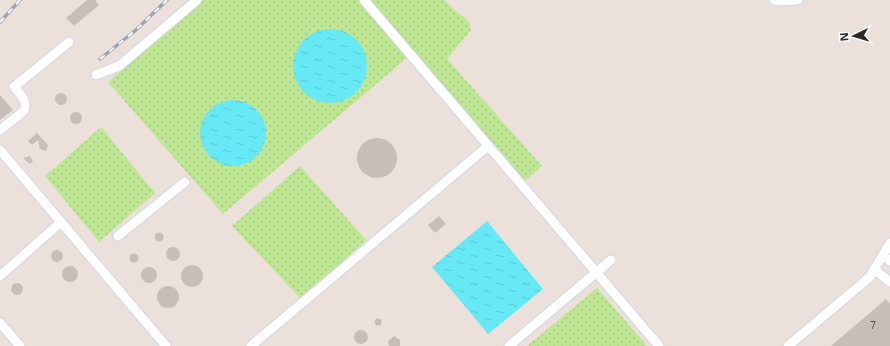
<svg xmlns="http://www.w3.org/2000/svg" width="890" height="346" font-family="'Noto Sans',sans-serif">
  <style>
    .green { fill: url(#green-dots) }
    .water { fill: url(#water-ripples) }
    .building { fill: #c7beba }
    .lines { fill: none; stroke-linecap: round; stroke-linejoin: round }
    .minor-casing { stroke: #cfd6e3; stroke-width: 11 }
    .minor { stroke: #fff; stroke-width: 9 }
    .rail-casing { stroke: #9ca4b5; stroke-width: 3.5 }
    .rail { stroke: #fff; stroke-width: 2; stroke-dasharray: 6; stroke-linecap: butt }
    .labels { text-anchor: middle; stroke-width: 3; stroke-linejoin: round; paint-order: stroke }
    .number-label { font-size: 10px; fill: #504e4d }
  </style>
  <defs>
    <pattern id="green-dots" width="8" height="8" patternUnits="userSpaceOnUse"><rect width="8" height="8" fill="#bee693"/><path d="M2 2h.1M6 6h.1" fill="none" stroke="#a3c57f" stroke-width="1.8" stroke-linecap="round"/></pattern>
    <pattern id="water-ripples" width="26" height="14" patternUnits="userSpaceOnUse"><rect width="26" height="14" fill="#66e9f5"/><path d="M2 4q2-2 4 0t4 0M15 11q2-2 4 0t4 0" fill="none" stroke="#58c8d2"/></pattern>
  </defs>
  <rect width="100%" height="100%" fill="#ece1da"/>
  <path class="green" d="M202,0H359L407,58L223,214L108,82Z
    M370,0H444L468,21L471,30L447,59L542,166L524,182L400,37Z
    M101,127L155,193L99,242L45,176Z
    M300,166L366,240L301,299L232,226Z
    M597,288L647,346H527Z"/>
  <path class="water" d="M293 66a37 37 0 1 1 74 0a37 37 0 1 1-74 0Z
    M200 133a33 33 0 1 1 66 0a33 33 0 1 1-66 0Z
    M487,221L543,289L488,334L432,267Z"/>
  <path class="building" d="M87,0H95L99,5L74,26L66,18Z
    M55 99a6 6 0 1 1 12 0a6 6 0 1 1-12 0Z
    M0,95L13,110L0,120Z
    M70 118a6 6 0 1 1 12 0a6 6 0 1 1-12 0Z
    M35,131L48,145L46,151L40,149L38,140L32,145L28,141L36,134Z
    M357 158a20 20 0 1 1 40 0a20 20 0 1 1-40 0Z
    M30,156L33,161L30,164L23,158Z
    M439,216L446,224L435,233L428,225Z
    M154.5 237a4.5 4.5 0 1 1 9 0a4.5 4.5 0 1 1-9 0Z
    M166 254a7 7 0 1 1 14 0a7 7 0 1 1-14 0Z
    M51 256a6 6 0 1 1 12 0a6 6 0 1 1-12 0Z
    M129.5 258a4.5 4.5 0 1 1 9 0a4.5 4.5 0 1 1-9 0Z
    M181 276a11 11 0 1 1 22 0a11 11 0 1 1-22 0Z
    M62 274a8 8 0 1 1 16 0a8 8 0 1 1-16 0Z
    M141 275a8 8 0 1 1 16 0a8 8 0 1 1-16 0Z
    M11 289a6 6 0 1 1 12 0a6 6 0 1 1-12 0Z
    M157 297a11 11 0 1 1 22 0a11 11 0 1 1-22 0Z
    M886,299L890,304V346H831Z
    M374.5 322a3.5 3.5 0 1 1 7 0a3.5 3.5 0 1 1-7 0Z
    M354 337a7 7 0 1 1 14 0a7 7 0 1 1-14 0Z
    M394,336L400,340V346H389L388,341Z"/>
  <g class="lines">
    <g class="minor-casing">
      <path id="minor" d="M364,0L659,346
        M774,0L781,1L798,0
        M96,75L119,66L197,0
        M0,130L24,111C28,101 21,95 14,87L69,42
        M0,150L166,346
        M118,236L185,182
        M888,259L890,261
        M874,269L890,282
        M0,276L61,222
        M0,323L20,346
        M251,346L488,146
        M509,346L611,260
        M788,346L870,277L890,243"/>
    </g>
    <use href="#minor" class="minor"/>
    <g class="rail-casing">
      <path id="rail" d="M0,22L20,0
        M100,59L136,30L167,0"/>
    </g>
    <use href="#rail" class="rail"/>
  </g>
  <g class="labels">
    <g class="number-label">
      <text x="873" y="329">7</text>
    </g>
  </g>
  <g transform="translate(854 36) rotate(265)" stroke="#ffffff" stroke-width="3" paint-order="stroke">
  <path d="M0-3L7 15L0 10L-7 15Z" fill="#292929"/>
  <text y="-6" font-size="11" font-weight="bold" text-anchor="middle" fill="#292929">N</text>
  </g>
</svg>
